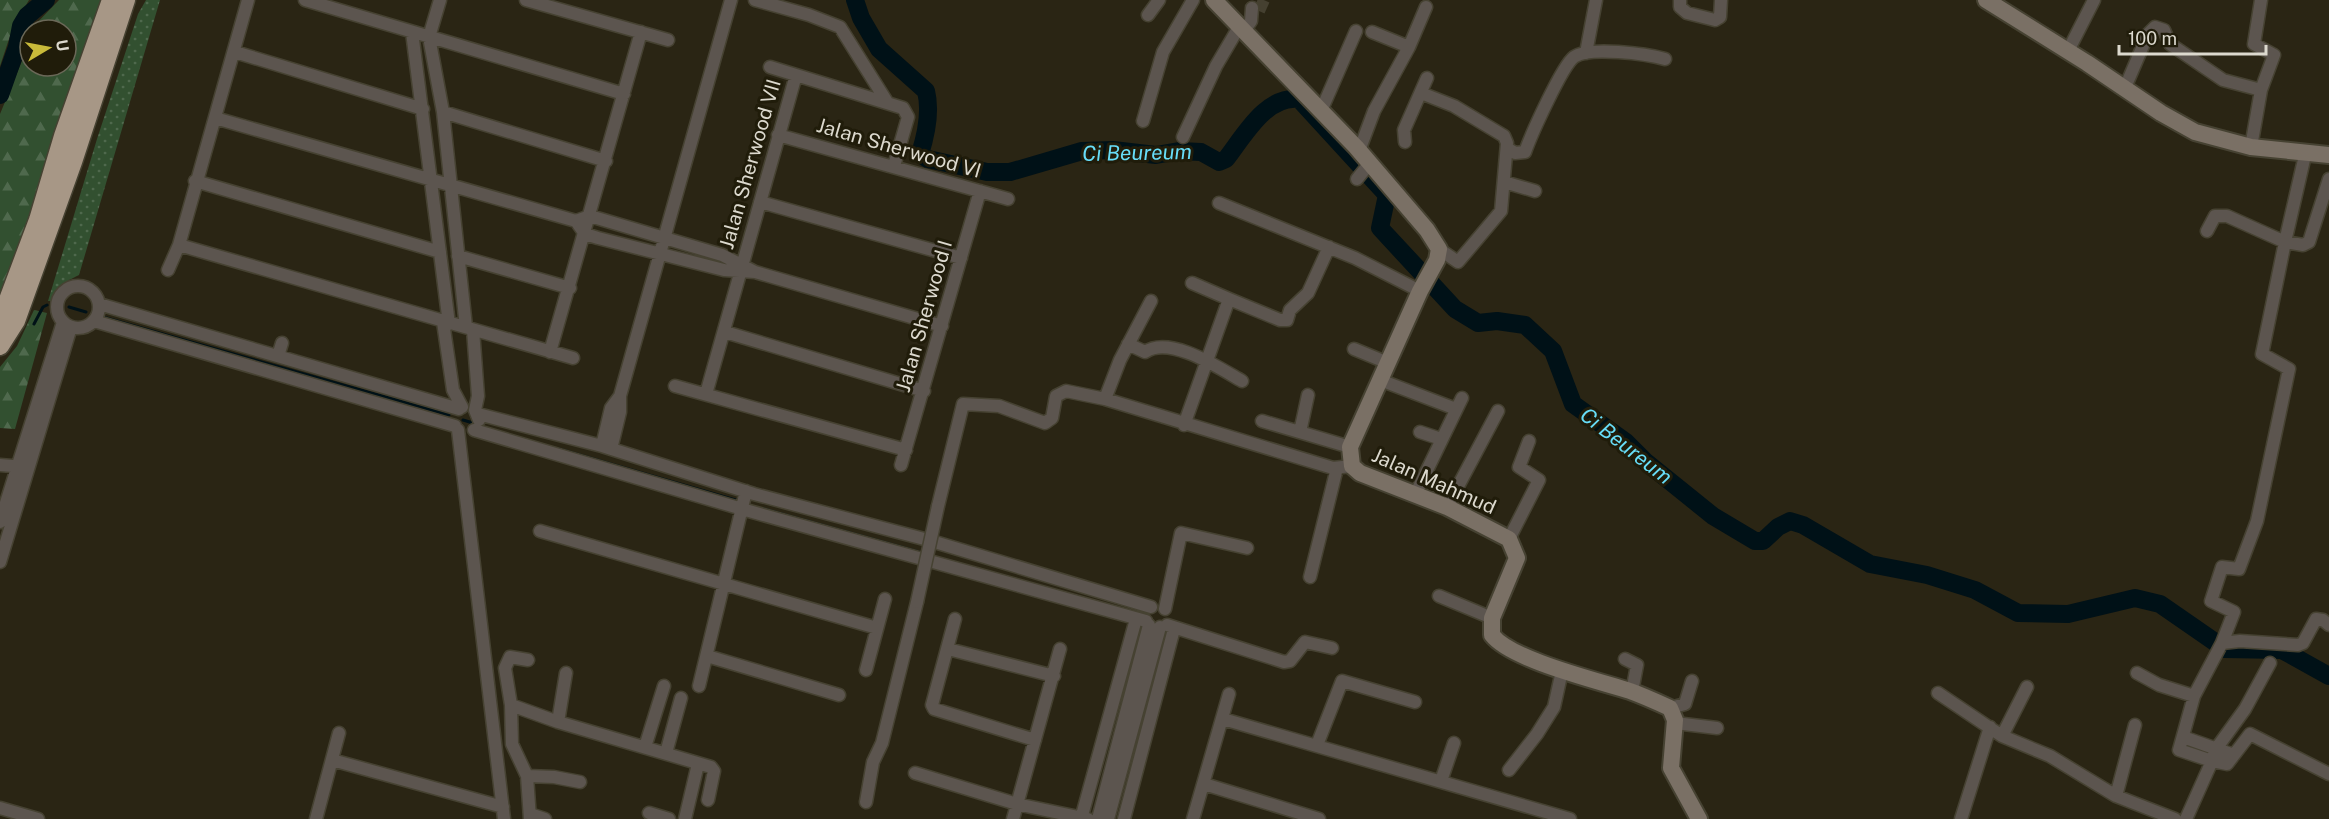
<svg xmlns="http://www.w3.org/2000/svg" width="2329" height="819" font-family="'Public Sans',sans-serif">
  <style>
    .grass { fill: url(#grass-dots) }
    .forest { fill: url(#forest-firs) }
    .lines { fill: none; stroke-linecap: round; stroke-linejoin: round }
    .stream { stroke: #001117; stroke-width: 3 }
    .river { stroke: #001117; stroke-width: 18 }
    .street-tunnel { stroke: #454030; stroke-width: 12; stroke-dasharray: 12 6; stroke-linecap: butt }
    .street-casing { stroke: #464232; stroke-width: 15 }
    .secondary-casing { stroke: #464232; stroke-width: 20 }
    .highway-casing { stroke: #464232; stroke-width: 21 }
    .street { stroke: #5c554f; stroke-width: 12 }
    .secondary { stroke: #7a7065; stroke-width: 16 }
    .highway { stroke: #a79786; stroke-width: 18 }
    .street-bridge-casing { stroke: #464232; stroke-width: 15; stroke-linecap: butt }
    .street-bridge { stroke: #5c554f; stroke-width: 12 }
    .labels { text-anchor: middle; stroke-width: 6; stroke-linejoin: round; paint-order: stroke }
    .street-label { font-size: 20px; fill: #dcd9ce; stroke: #201c0a }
    .water-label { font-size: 21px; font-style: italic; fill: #67ddf8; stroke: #201c0a }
  </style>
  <defs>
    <pattern id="grass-dots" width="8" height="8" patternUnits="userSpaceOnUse" patternTransform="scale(1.5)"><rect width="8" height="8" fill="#325030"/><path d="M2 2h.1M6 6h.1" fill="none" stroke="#4f694d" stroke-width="1.8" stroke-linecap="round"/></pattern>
    <pattern id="forest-firs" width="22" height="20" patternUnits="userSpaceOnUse" patternTransform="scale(1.5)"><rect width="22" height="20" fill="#325030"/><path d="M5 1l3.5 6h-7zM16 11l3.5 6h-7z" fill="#4f694d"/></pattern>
  </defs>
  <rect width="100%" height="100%" fill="#2a2514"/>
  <path class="grass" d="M146,0H160L79,275C65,282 57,285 52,301H48L97,139L138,14Z"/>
  <path class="forest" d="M0,0H29L13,27L0,66Z
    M59,0H102L0,309V114L27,49L30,32V66H66V30H30Z
    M34,310L47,313L15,429L0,428V367L17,346Z"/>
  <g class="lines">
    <path class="stream" d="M69,307L86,312
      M103,317L449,415
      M34,324L43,307L47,305
      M463,420L473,423
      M559,449L739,501
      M764,509L919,552"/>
    <path class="river" d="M855,0L861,18L879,49L926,91C931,111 926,135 920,154L928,159L987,172H1010L1082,151L1113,150L1156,155L1179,151L1201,152L1219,162L1226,159C1244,136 1266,95 1299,99L1387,195L1380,228L1455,309L1478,323L1497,321L1525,325L1553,351L1573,404L1626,442L1646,462L1713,516L1755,541H1763L1778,527L1790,521L1803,525L1870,564L1927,575L1975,590L2018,613L2068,614L2135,598L2160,604L2225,649L2282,650L2329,676
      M0,95L17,47L21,26L27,16L46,0"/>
    <path class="street-tunnel" d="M1259,11L1264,0"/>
    <g class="street-casing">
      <path id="street" d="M305,0L624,94
        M440,0L429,37L443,112L466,327
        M526,0L668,40
        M755,0L809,15L840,27L887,102
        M1680,0V7L1687,13L1715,20L1720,17L1721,0
        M1148,15L1159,0
        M1244,31L1251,21L1252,8
        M412,32L449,324
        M1372,32L1409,47
        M2068,51L2094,0
        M235,52L423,109
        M1586,53L1596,0
        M770,67L903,108L908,117L894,166
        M2124,90L2148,34L2155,27L2164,30L2170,44L2223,80L2261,90
        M1421,93L1454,106L1504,136L1507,143L1501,211L1458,262L1439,249
        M1321,111L1356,31
        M443,112L606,161
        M215,118L576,221L590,216L722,255L755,272
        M1143,121L1163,52L1193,0
        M778,135L1008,199
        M1183,137L1216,66L1239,27
        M1405,142L1404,130L1427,78
        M2251,147L2261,90L2274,55L2254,44L2261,0
        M1507,148L1515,153L1525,152C1531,135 1562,66 1574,57C1589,46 1647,54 1665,59
        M1359,151L1374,111L1409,47L1426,7
        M1357,179L1370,163
        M195,181L440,252
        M1504,182L1535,191
        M760,202L961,258
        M1219,203L1355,258L1420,291
        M576,221L585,234L598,238L724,270L755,272L942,326
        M2207,231L2215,216H2227L2285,242L2306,151
        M179,245L573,358
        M458,256L570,288
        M168,270L179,245L248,0
        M1192,283L1229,299
        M57 307a21 21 0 1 1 42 0a21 21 0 1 1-42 0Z
        M99,304L459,409
        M94,321L455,426
        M443,322L453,390L462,407
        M473,330L478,396L475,410L479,420
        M725,332L924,391
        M1128,344L1145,352C1170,335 1219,368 1242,381
        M1354,349L1388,363
        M550,352L641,32
        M278,356L282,343
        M1380,380L1456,409
        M675,386L906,450
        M706,394L796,75
        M620,396L731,0
        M1105,399L1120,360L1151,301
        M478,414L602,446L754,494L928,540L1151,607
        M1262,421L1350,447
        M1184,425L1229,299L1280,320H1287L1290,310L1308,293L1329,247
        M458,430L504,819
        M474,430L749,511L1146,621
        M1300,432L1308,395
        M1420,432L1441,439
        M602,446L611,408L620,396V412L611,449
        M0,465L24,467
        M901,465L980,191
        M1415,495L1462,398
        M938,506L963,404L999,406L1045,423L1052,418L1056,396L1066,391L1105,399L1333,468L1352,466
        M1447,507L1498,411
        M0,522L63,322
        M540,531L877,628
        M1509,539L1539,480L1519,467L1529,441
        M0,562L71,327
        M1310,577L1337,468
        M1439,596L1492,618
        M1165,609L1181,533L1247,548
        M955,619L932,705L934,709L1035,740
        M1167,625L1284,662L1290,661L1305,642L1332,648
        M2222,643L2240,641L2298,645L2303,643L2316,619L2323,620L2329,625
        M948,649L1054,676
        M707,656L839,695
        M1625,659L1637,665L1632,692
        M528,660L510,657L505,668L511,705L512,744L527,776L530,819
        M2270,663L2245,709L2216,749L2212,761L2227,764L2250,734L2329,774
        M866,670L885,599
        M2137,673L2159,685L2194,696
        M699,686L746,491
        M1938,693L2002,736L2050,756L2116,796L2175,819
        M511,705L558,722L711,767L714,771L708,800
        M1670,708L1685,704L1692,681
        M1223,719L1570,819
        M558,722L566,673
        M1675,723L1717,728
        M2002,736L2027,687
        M2183,737L2234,755
        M1317,745L1342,681L1415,702
        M645,747L664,686
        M666,753L681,698
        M332,760L503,807
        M1509,770L1537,734L1554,707L1562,671
        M915,773L1017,804L1088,819
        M527,776L554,777L580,782
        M1441,781L1454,743
        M1204,784L1319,819
        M2116,796L2135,725
        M866,802L873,762L882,743L917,602
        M0,808L38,819
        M649,813L669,819
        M530,814L545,819
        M316,819L339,733
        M685,819L698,764
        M1013,819L1060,649
        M1081,819L1136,619
        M1098,819L1149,625
        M1108,819L1160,627
        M1124,819L1174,629
        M1193,819L1229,694
        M1961,819L1990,727
        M2186,819L2212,761L2179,750L2194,696L2222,643L2234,612L2211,601L2222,567L2239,569L2257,521L2289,369L2262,354L2285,242L2303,245L2309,242L2329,179"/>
    </g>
    <g class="secondary-casing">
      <path id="secondary" d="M1214,0L1356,147L1427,230L1439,249L1437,260L1420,291L1350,447L1352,466L1360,473L1447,507L1509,539L1517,558L1492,618V635C1511,660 1599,681 1630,691C1644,696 1657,702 1670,708L1675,720L1671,768L1699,819
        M1986,0L2087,63L2161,113L2195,132L2251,147L2329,155"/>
    </g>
    <g class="highway-casing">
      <path id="highway" d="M0,321L38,220L63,136L111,0
        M0,346L16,321L73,162L126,0"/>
    </g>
    <use href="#street" class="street"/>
    <use href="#secondary" class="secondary"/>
    <use href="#highway" class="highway"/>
    <g class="street-bridge-casing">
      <path id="street-bridge" d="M917,602L938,506"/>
    </g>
    <use href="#street-bridge" class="street-bridge"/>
  </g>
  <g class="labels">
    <g class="street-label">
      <text transform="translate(899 148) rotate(16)" y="7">Jalan Sherwood VI</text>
      <text transform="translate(750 164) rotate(-74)" y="7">Jalan Sherwood VII</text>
      <text transform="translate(924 316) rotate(-74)" y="7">Jalan Sherwood I</text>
      <text transform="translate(1434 481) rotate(24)" y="7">Jalan Mahmud</text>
    </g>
    <g class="water-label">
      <text transform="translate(1137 153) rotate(-1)" y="7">Ci Beureum</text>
      <text transform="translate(1626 446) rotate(38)" y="7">Ci Beureum</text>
    </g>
  </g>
  <g transform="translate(48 48) rotate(80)"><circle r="28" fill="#201c0a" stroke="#6b6858" stroke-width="1.5"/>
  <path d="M0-4.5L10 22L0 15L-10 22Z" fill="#c9ba3a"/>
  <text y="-9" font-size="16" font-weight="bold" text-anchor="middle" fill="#dcd9ce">U</text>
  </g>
  <path d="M2119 45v9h147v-9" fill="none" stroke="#dcd9ce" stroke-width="3"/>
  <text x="2128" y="45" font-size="18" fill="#dcd9ce" stroke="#201c0a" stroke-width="4.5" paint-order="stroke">100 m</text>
</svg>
